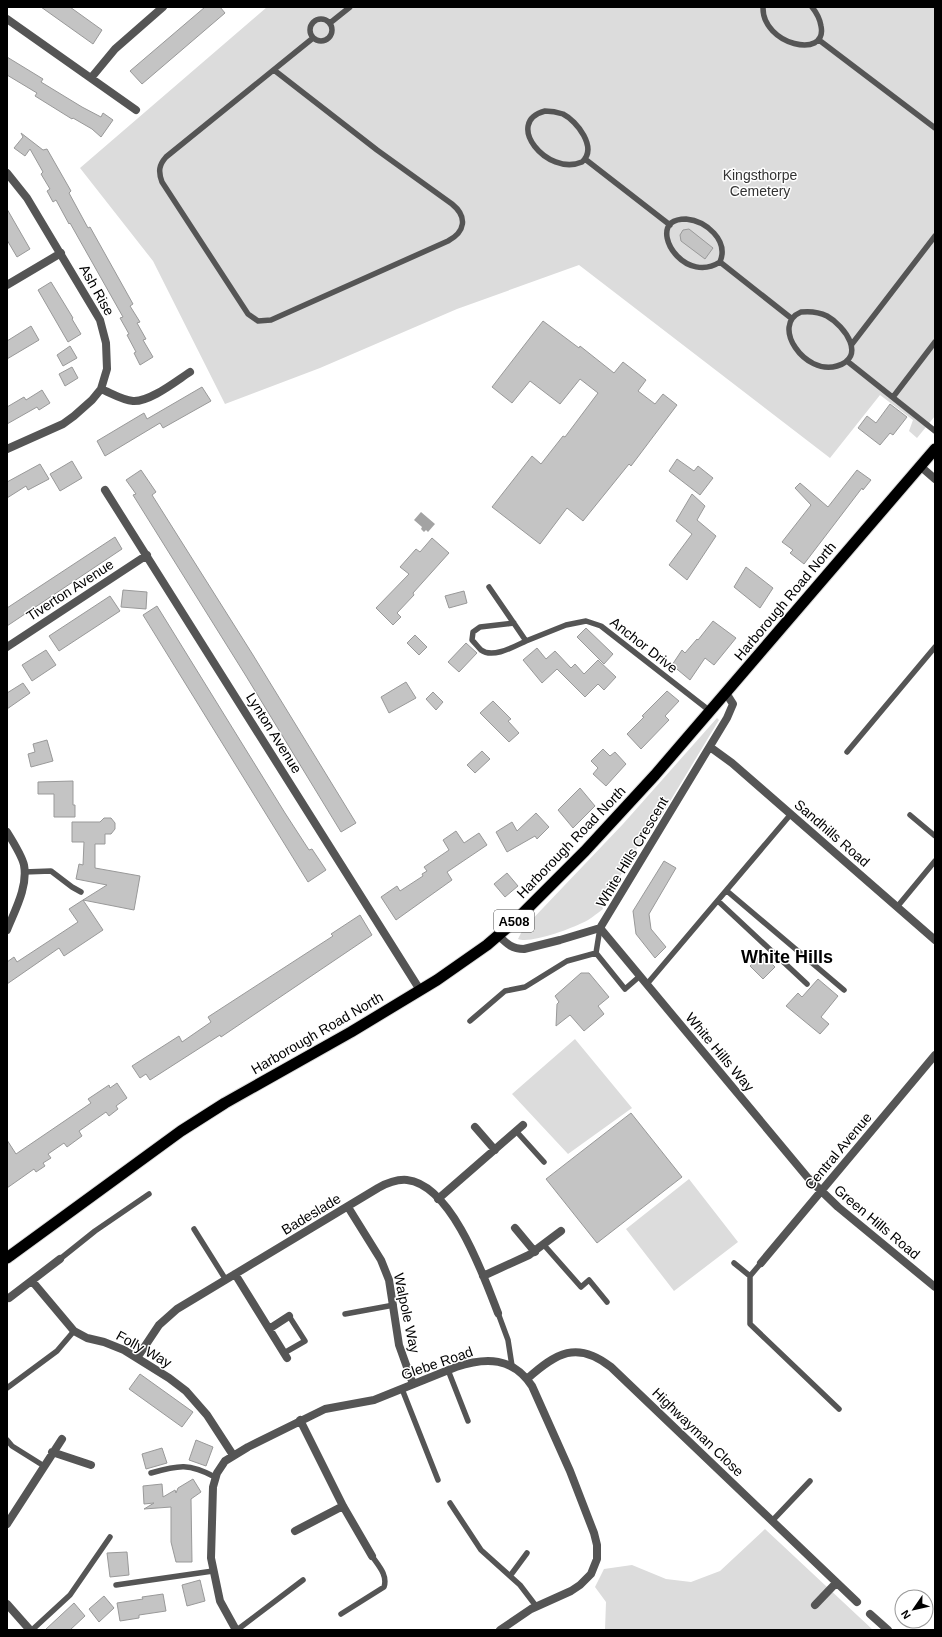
<svg xmlns="http://www.w3.org/2000/svg" width="942" height="1637" font-family="Arial,sans-serif">
  <style>
    .green { fill: #dcdcdc }
    .water { fill: #a3a3a3 }
    .building { fill: #c4c4c4; stroke: #999 }
    .lines { fill: none; stroke-linecap: round; stroke-linejoin: round }
    .trunk-casing { stroke: #dbdbdb; stroke-width: 13 }
    .service { stroke: #555; stroke-width: 5.5 }
    .minor { stroke: #555; stroke-width: 8 }
    .trunk { stroke: #000; stroke-width: 11 }
    .labels { text-anchor: middle; stroke-width: 3; stroke-linejoin: round; paint-order: stroke }
    .shield { fill: #fff; stroke: #4c4c4c; stroke-width: 1 }
    .shield-label { font-size: 13px; font-weight: bold; fill: #000 }
    .park-label { font-size: 14px; fill: #333; stroke: #fff }
    .street-label { font-size: 14px; fill: #000; stroke: #fff }
    .district-label { font-size: 18px; font-weight: bold; fill: #000; stroke: #fff }
  </style>
  <rect width="100%" height="100%" fill="#fff"/>
  <path class="green" d="M267,7H935V416L917,438L909,431L913,420L880,395L830,458L579,265L457,309L320,368L225,404L153,261L80,168Z
    M717,718L719,720L660,818L653,822L602,906L603,909C596,914 590,920 582,923C570,929 530,944 518,939L523,929L623,824Z
    M575,1039L632,1108L568,1154L512,1094Z
    M689,1179L738,1242L674,1291L626,1229Z
    M765,1529L873,1630H605L606,1602L595,1587L604,1569L632,1565L666,1579L691,1582L720,1571Z"/>
  <path class="water" d="M421,512L435,524L428,532L426,530L424,532L421,529L422,527L414,520Z"/>
  <path class="building" d="M41,7H70L102,30L93,44Z
    M205,7H220L225,13L142,84L130,71Z
    M7,57L43,79L41,82L82,107L101,117L103,113L113,120L101,137L92,129L73,118L72,119L35,96L37,93L7,75Z
    M21,133L43,150L47,149L71,191L69,193L88,228L90,227L133,304L130,306L140,322L137,323L146,339L143,340L153,357L140,365L134,353L136,352L127,335L129,334L120,318L123,317L70,223L69,224L56,200L53,202L47,191L50,189L41,174L43,172L30,149L25,156L14,148L23,137Z
    M7,209L30,249L17,257L7,240Z
    M689,229L713,248L705,259L681,241L680,235L683,230Z
    M51,282L73,318L72,319L81,334L68,342L38,290Z
    M543,321L579,348L580,346L614,373L623,362L646,380L638,391L655,404L663,394L677,405L631,466L629,464L583,521L567,508L540,544L492,507L532,456L541,464L563,436L565,437L598,393L580,379L560,404L530,381L512,403L492,387Z
    M31,326L39,340L7,359V341Z
    M70,346L77,358L63,366L57,355Z
    M72,367L78,378L65,386L59,374Z
    M202,387L211,401L163,428L160,423L105,456L97,441L144,413L147,419Z
    M42,390L50,403L39,410L37,407L7,424V407L24,397L26,400Z
    M890,404L907,417L893,435L890,433L880,445L858,428L867,416L876,423Z
    M677,459L694,471L698,466L713,478L700,495L669,471Z
    M72,461L82,478L60,491L50,474Z
    M40,464L49,479L28,490L26,486L7,498V482Z
    M141,470L156,492L152,495L253,655L356,823L341,832L246,676L133,495L136,494L126,480Z
    M857,470L871,480L863,490L862,488L804,564L790,553L793,550L782,542L811,505L795,488L800,483L828,507Z
    M692,494L705,506L697,520L716,536L687,580L669,565L692,534L676,521Z
    M115,537L122,549L7,626V608Z
    M432,538L449,553L413,593L414,595L397,613L401,617L393,625L376,608L409,574L400,567L416,549L420,552Z
    M746,567L773,588L760,608L734,587Z
    M123,590L147,592L146,609L121,607Z
    M464,591L467,603L449,608L445,596Z
    M110,596L120,611L59,651L49,636Z
    M157,606L285,813L309,850L312,849L326,870L308,882L143,615Z
    M713,621L736,638L714,665L705,658L690,680L672,665L682,650L685,653L697,639L698,640Z
    M586,628L613,654L604,664L577,637Z
    M415,635L427,647L419,655L407,643Z
    M466,643L477,653L459,672L448,662Z
    M537,648L546,659L555,651L571,668L575,664L584,674L598,660L616,677L604,690L598,684L585,697L557,669L542,683L523,660Z
    M46,650L56,665L32,681L22,665Z
    M406,682L416,698L389,713L381,697Z
    M23,683L30,693L7,709V693Z
    M667,691L679,701L665,716L669,720L641,749L627,734L644,717L642,716Z
    M433,692L443,702L436,710L426,699Z
    M493,701L511,719L508,721L519,733L509,742L480,713Z
    M47,740L53,761L31,767L28,754L35,752L33,744Z
    M603,749L610,756L615,752L626,764L606,786L593,774L598,768L591,761Z
    M482,751L490,759L475,773L467,765Z
    M73,781V805H75V817H54V794H38V782Z
    M580,788L595,806L573,828L558,810Z
    M536,813L549,827L537,839L535,836L507,852L496,832L512,822L517,831Z
    M104,818H111L115,823V829L111,834H105V844H95V868L140,876L134,910L83,900L107,885L76,879L79,864L83,865L84,842H72V822H100Z
    M456,831L464,843L479,833L487,845L447,872L452,880L396,920L381,897L397,886L400,891L423,876L422,874L427,871L424,867L449,850L443,840Z
    M664,861L676,868L649,914L651,929L666,947L655,958L636,934L633,911Z
    M507,873L518,886L505,897L494,884Z
    M83,900L103,930L64,956L59,948L7,984V962L14,957L17,962L78,922L69,909Z
    M360,915L372,935L221,1037L220,1035L150,1080L146,1074L140,1078L132,1066L179,1036L182,1042L211,1022L208,1017L333,936L331,934Z
    M762,954L775,967L763,979L750,966Z
    M581,973H589L609,997L598,1006L604,1014L584,1031L570,1015L556,1026L557,1004L559,1002L555,996Z
    M818,979L838,996L821,1017L829,1024L820,1034L786,1006L798,993L802,997Z
    M117,1083L127,1098L116,1106L118,1109L109,1116L106,1112L79,1131L82,1136L67,1147L64,1143L48,1154L51,1158L43,1163L45,1166L36,1172L34,1169L7,1188V1140L16,1154L91,1103L88,1099L109,1085L110,1088Z
    M631,1113L682,1177L597,1243L546,1179Z
    M140,1374L193,1412L182,1427L129,1389Z
    M196,1440L213,1447L206,1466L189,1460Z
    M162,1448L167,1463L146,1469L142,1454Z
    M193,1479L201,1492L191,1499L192,1562H176L171,1542V1507L144,1509L154,1503L144,1504L143,1486L162,1484L163,1497L175,1490L176,1493L178,1488Z
    M127,1552L129,1575L110,1577L107,1553Z
    M200,1580L205,1601L187,1606L182,1585Z
    M163,1594L166,1611L139,1615V1618L120,1621L117,1603L143,1599L142,1597Z
    M104,1596L114,1608L99,1622L89,1609Z
    M74,1603L85,1616L70,1630H45Z"/>
  <g class="lines">
    <g class="trunk-casing">
      <path id="trunk" d="M7,1258L181,1131L225,1103L351,1032L437,980L487,945L516,920L585,851L655,775L935,449"/>
    </g>
    <path class="service" d="M763,7C762,45 828,60 821,26C820,19 816,12 812,7
      M310 30a11 11 0 1 1 22 0a11 11 0 1 1-22 0Z
      M330,23L350,7
      M819,40L935,128
      M274,70L377,150L452,204C468,217 465,232 448,241L271,320L258,321L248,314L162,182C158,171 159,165 166,157L313,38
      M545,111C551,111 557,112 563,114C577,121 598,148 582,162C547,177 503,122 545,111Z
      M585,159L670,225
      M686,219C706,221 729,240 720,262C687,283 655,238 671,223C675,220 680,219 686,219Z
      M720,262L791,318
      M801,312C810,311 819,312 827,316C845,326 867,357 837,366C805,376 770,325 801,312Z
      M852,344L935,236
      M847,361L935,431
      M893,397L935,342
      M489,587L526,641L566,625L586,621L601,626L710,711
      M514,623L480,627L473,632L472,640C475,643 478,647 481,650C493,659 515,646 526,641
      M847,752L935,647
      M910,815L935,836
      M24,872L51,871L72,887L81,892
      M727,891L844,990
      M718,901L807,984
      M897,907L935,861
      M596,953L600,928
      M647,984L791,814
      M470,1021L505,991L525,987L567,961L596,953L625,989L640,976
      M516,1131L544,1162
      M194,1229L226,1280
      M544,1245L581,1287L589,1280L607,1302
      M60,1259L95,1231L149,1194
      M734,1263L750,1276L761,1263
      M750,1276V1324L839,1409
      M498,1313L508,1340L512,1366
      M345,1314L394,1305
      M284,1353L305,1341L289,1316
      M448,1370L468,1421
      M7,1388L57,1351L74,1331
      M402,1389L438,1480
      M7,1440L12,1446L44,1466
      M151,1473C179,1465 189,1463 215,1477
      M450,1503L481,1550L520,1585L536,1606
      M772,1521L810,1481
      M510,1576L527,1553
      M116,1585L213,1571
      M341,1614L384,1587C388,1575 378,1565 372,1556
      M32,1630L70,1595L110,1537
      M237,1630L303,1580"/>
    <path class="minor" d="M7,19L136,110
      M91,78L115,49L163,7
      M7,173L27,198L100,320L106,343L107,369L101,389L92,400L74,416L63,424L7,449
      M7,285L61,253
      M101,389C111,393 122,400 133,401C150,402 176,381 190,372
      M920,466L935,479
      M105,490L420,990
      M7,647L147,555
      M710,747L732,763L935,940
      M7,832C12,840 22,856 24,865C28,887 15,910 7,930
      M600,928L808,1178L838,1207L935,1287
      M498,935C507,944 512,949 524,949L560,940L600,928L727,718L733,704L726,693
      M475,1127L495,1150
      M438,1199L523,1125
      M348,1207L381,1260L389,1280L399,1345L413,1384
      M515,1228L535,1252
      M761,1263L935,1055
      M235,1274L287,1358
      M483,1276L529,1255L561,1231
      M32,1281L74,1331L87,1338L104,1342L124,1350L169,1378L186,1391L207,1415L233,1455
      M9,1298L60,1259
      M269,1329L289,1316
      M137,1358L159,1325L177,1309L378,1188C387,1183 396,1179 407,1180C452,1185 484,1277 498,1313
      M527,1379C556,1353 577,1340 611,1367L857,1602
      M300,1420L343,1506L372,1556
      M52,1452L91,1465
      M7,1524L62,1439
      M295,1531L343,1506
      M7,1604L30,1630
      M815,1605L836,1583
      M870,1614L888,1630
      M236,1630L220,1601L211,1558L213,1487L217,1473L225,1461L248,1447L325,1409L374,1400L456,1367C486,1357 513,1357 532,1386L570,1471L594,1533L597,1545V1559L591,1574L580,1585L571,1591L531,1609L500,1630"/>
    <use href="#trunk" class="trunk"/>
  </g>
  <g class="labels">
    <rect class="shield" x="494" y="910" width="40" height="22" rx="3"/>
    <g class="shield-label">
      <text x="514" y="926">A508</text>
    </g>
    <g class="park-label">
      <text x="760" y="180">Kingsthorpe<tspan x="760" dy="16">Cemetery</tspan></text>
    </g>
    <g class="street-label">
      <text transform="translate(97 290) rotate(61)" y="5">Ash Rise</text>
      <text transform="translate(70 590) rotate(-33)" y="5">Tiverton Avenue</text>
      <text transform="translate(785 601) rotate(-50)" y="5">Harborough Road North</text>
      <text transform="translate(644 645) rotate(38)" y="5">Anchor Drive</text>
      <text transform="translate(274 733) rotate(58)" y="5">Lynton Avenue</text>
      <text transform="translate(832 833) rotate(41)" y="5">Sandhills Road</text>
      <text transform="translate(571 842) rotate(-46)" y="5">Harborough Road North</text>
      <text transform="translate(632 852) rotate(-59)" y="5">White Hills Crescent</text>
      <text transform="translate(317 1033) rotate(-30)" y="5">Harborough Road North</text>
      <text transform="translate(720 1052) rotate(50)" y="5">White Hills Way</text>
      <text transform="translate(838 1151) rotate(-50)" y="5">Central Avenue</text>
      <text transform="translate(311 1214) rotate(-31)" y="5">Badeslade</text>
      <text transform="translate(877 1222) rotate(40)" y="5">Green Hills Road</text>
      <text transform="translate(407 1313) rotate(78)" y="5">Walpole Way</text>
      <text transform="translate(144 1349) rotate(29)" y="5">Folly Way</text>
      <text transform="translate(437 1363) rotate(-19)" y="5">Glebe Road</text>
      <text transform="translate(698 1432) rotate(44)" y="5">Highwayman Close</text>
    </g>
    <g class="district-label">
      <text x="787" y="963">White Hills</text>
    </g>
  </g>
  <rect width="942" height="1637" fill="none" stroke="#000000" stroke-width="16"/>
  <g transform="translate(914 1609) rotate(236)"><circle r="19" fill="#ffffff" stroke="#999999"/>
  <path d="M0-3L7 15L0 10L-7 15Z" fill="#000000"/>
  <text y="-6" font-size="11" font-weight="bold" text-anchor="middle" fill="#000000">N</text>
  </g>
</svg>
